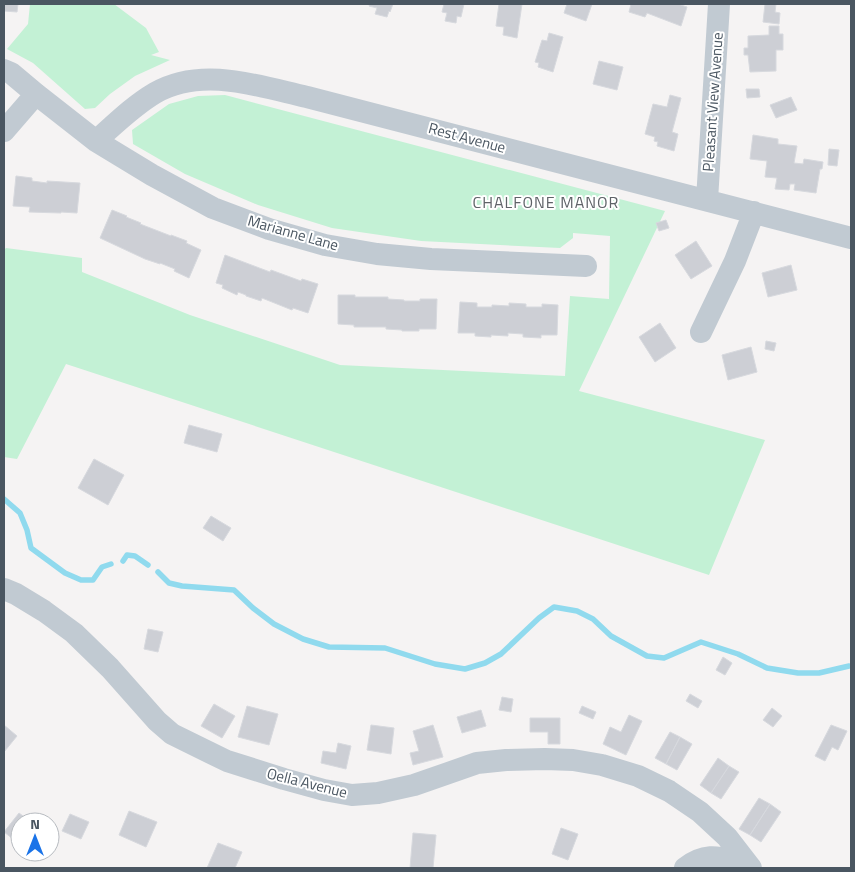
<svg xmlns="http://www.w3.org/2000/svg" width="855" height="872" font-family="'Titillium Web',sans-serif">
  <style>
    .green { fill: #c3f1d5 }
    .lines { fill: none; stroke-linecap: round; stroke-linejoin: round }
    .stream { stroke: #90daee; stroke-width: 5.5 }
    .building { fill: #cdcfd5; stroke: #d7d9de }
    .minor { stroke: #c1cad2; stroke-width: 22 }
    .labels { text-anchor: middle; stroke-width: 4; stroke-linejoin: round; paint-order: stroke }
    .street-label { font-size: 15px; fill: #4a5661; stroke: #fff }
    .neighbourhood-label { font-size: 16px; letter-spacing: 1px; fill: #5f6368; stroke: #fff }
  </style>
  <rect width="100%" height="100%" fill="#f5f3f3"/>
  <path class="green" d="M30,4H114L146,28L159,52L151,55L170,60L135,76L110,94L95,108L85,109L33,63L7,49L28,24Z
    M225,95L665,211L579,391L765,440L709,575L66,364L17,459L4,457V250L6,248L82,258V272L190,315L340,365L565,376L570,296L609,299L610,236L573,233V238L560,248L421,241L332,228L258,205L185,174L133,144L132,130L169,104L198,96Z"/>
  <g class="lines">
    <path class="stream" d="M4,499L20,513L27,530L31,548L65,573L81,580H93L102,567L111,564
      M123,561L127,555L135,556L148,565
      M158,572L169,583L182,586L234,590L253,608L274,624L303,639L329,647L385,648L435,664L465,669L485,663L501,654L539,618L554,607L577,611L593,619L611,636L647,656L664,658L701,642L738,654L767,668L798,673H819L849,666"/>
  </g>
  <path class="building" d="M4,4H18L17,12L4,11Z
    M370,4H393L390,12L389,11L387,17L375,14L377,8L369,6Z
    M444,4H464L461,17L457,16L456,23L445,21L447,13L442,12Z
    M499,4H522L517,38L503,35L504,27L496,26Z
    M567,4H592L586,21L564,13Z
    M631,4H678L687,7L681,26L647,13L645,17L629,12Z
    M765,4H776L775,12L780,13L779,24L763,22Z
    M769,26H779V34H783V50H776V71L750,72L748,55H744V48H748V36L769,35Z
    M549,33L563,37L553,72L538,67L539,63L535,62L542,40L547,41Z
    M599,61L623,67L617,90L593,84Z
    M746,89H759L760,97L747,98Z
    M670,95L681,98L672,132L678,134L674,151L657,146L658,142L654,141L655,137L645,134L653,104L667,107Z
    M791,97L797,110L776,118L770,105Z
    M753,135L778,139V144L797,146L794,163L803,164L804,159L823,162L822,169H820L816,193L794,190L795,184H790L789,190L775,189L777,178L765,177L767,161L750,159Z
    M829,149L839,150L837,166L828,165Z
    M16,176L32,178V181L47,183V181L80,183L77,213L61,212V213L29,212L30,207L13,206Z
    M112,210L127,216L126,217L141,223L140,224L171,236V235L187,241L186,243L201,250L189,278L174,271L175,269L160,263V264L145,259L100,238Z
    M666,220L669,228L659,231L656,223Z
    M696,241L712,266L691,279L675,255Z
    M225,255L270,272L271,270L301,281L302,279L318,284L308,313L293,308L292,310L262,298L261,301L246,296V295L238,292L237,295L222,288L223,285L216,283Z
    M791,265L797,290L768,297L762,273Z
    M338,295H355V297H388V299L404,300V301H420V299H437L436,329H419V331H402V330L386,329V327H354V325L338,324Z
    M460,302L477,303V307H492V305L509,306V303L526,304V307H542V304L558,305L557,335H541V338L523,337V334L508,333V336L491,335V337L475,336V333H458Z
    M660,323L676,348L655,362L639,337Z
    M766,341L776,343L774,351L765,349Z
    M751,347L757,372L728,380L722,355Z
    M189,425L222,434L217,452L184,443Z
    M94,459L124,475L108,505L78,488Z
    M211,516L231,528L223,541L203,528Z
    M148,629L163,632L158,652L144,649Z
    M723,657L732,663L725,675L716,670Z
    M690,694L702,701L698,708L686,701Z
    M502,697L513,699L511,712L499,710Z
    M214,704L235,716L222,738L201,726Z
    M247,706L278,714L269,745L238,737Z
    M582,706L596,712L593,719L579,713Z
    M772,708L782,716L773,727L763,720Z
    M481,710L486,726L462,733L457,717Z
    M629,715L642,721L626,755L603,744L610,727L621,732Z
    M530,718H560V744H548V732H530Z
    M4,725L17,736L4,752Z
    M371,725L394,728L391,754L367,750Z
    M433,725L443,757L413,765L410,753L419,751L413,731Z
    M831,725L847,731L838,750L832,747L825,761L815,756Z
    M670,732L680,737L666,764L655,758Z
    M680,737L692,744L677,770L666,764Z
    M338,743L351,746L346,769L321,763L323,751L336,753Z
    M718,758L729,766L711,793L700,785Z
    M729,766L739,772L721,799L711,793Z
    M759,798L770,804L750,835L739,829Z
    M770,804L781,812L761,842L750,835Z
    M129,811L157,822L146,847L119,835Z
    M19,813L31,822H20V838L17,842L4,832Z
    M70,814L89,822L81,839L62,831Z
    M561,828L578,834L568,860L552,854Z
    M413,833L436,835L433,868H410Z
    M218,843L242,852L235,868H207Z"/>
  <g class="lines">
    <path class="minor" d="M4,70L11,73L36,94L96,141L152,175L213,208L269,229L325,245L377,254L431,259L586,266
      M4,131L36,94
      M96,141C115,124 133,106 155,93C202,66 258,86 307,97L851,238
      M707,200L719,4
      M701,332L735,261L754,212
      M4,589L16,594L44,611L74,633L110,668L157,721L172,734L227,761L284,779L324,790L352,795L378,793L414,785L477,763L506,760L545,759L573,760L602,765L638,776L669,791L700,812L727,837L751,868
      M685,868C707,851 721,858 746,863"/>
  </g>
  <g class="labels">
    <g class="street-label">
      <text transform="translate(713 102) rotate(-86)" y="5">Pleasant View Avenue</text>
      <text transform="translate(467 138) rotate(15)" y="5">Rest Avenue</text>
      <text transform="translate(293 233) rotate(16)" y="5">Marianne Lane</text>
      <text transform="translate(307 783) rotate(14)" y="5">Oella Avenue</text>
    </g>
    <g class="neighbourhood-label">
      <text x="546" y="208">CHALFONE MANOR</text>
    </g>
  </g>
  <rect width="855" height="872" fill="none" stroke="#4a5661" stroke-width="10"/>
  <g transform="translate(35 837)"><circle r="24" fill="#ffffff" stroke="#b7bbc0"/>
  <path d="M0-4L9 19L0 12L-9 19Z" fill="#1a73e8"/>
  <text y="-8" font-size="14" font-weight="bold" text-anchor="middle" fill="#4a5661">N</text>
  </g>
</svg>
